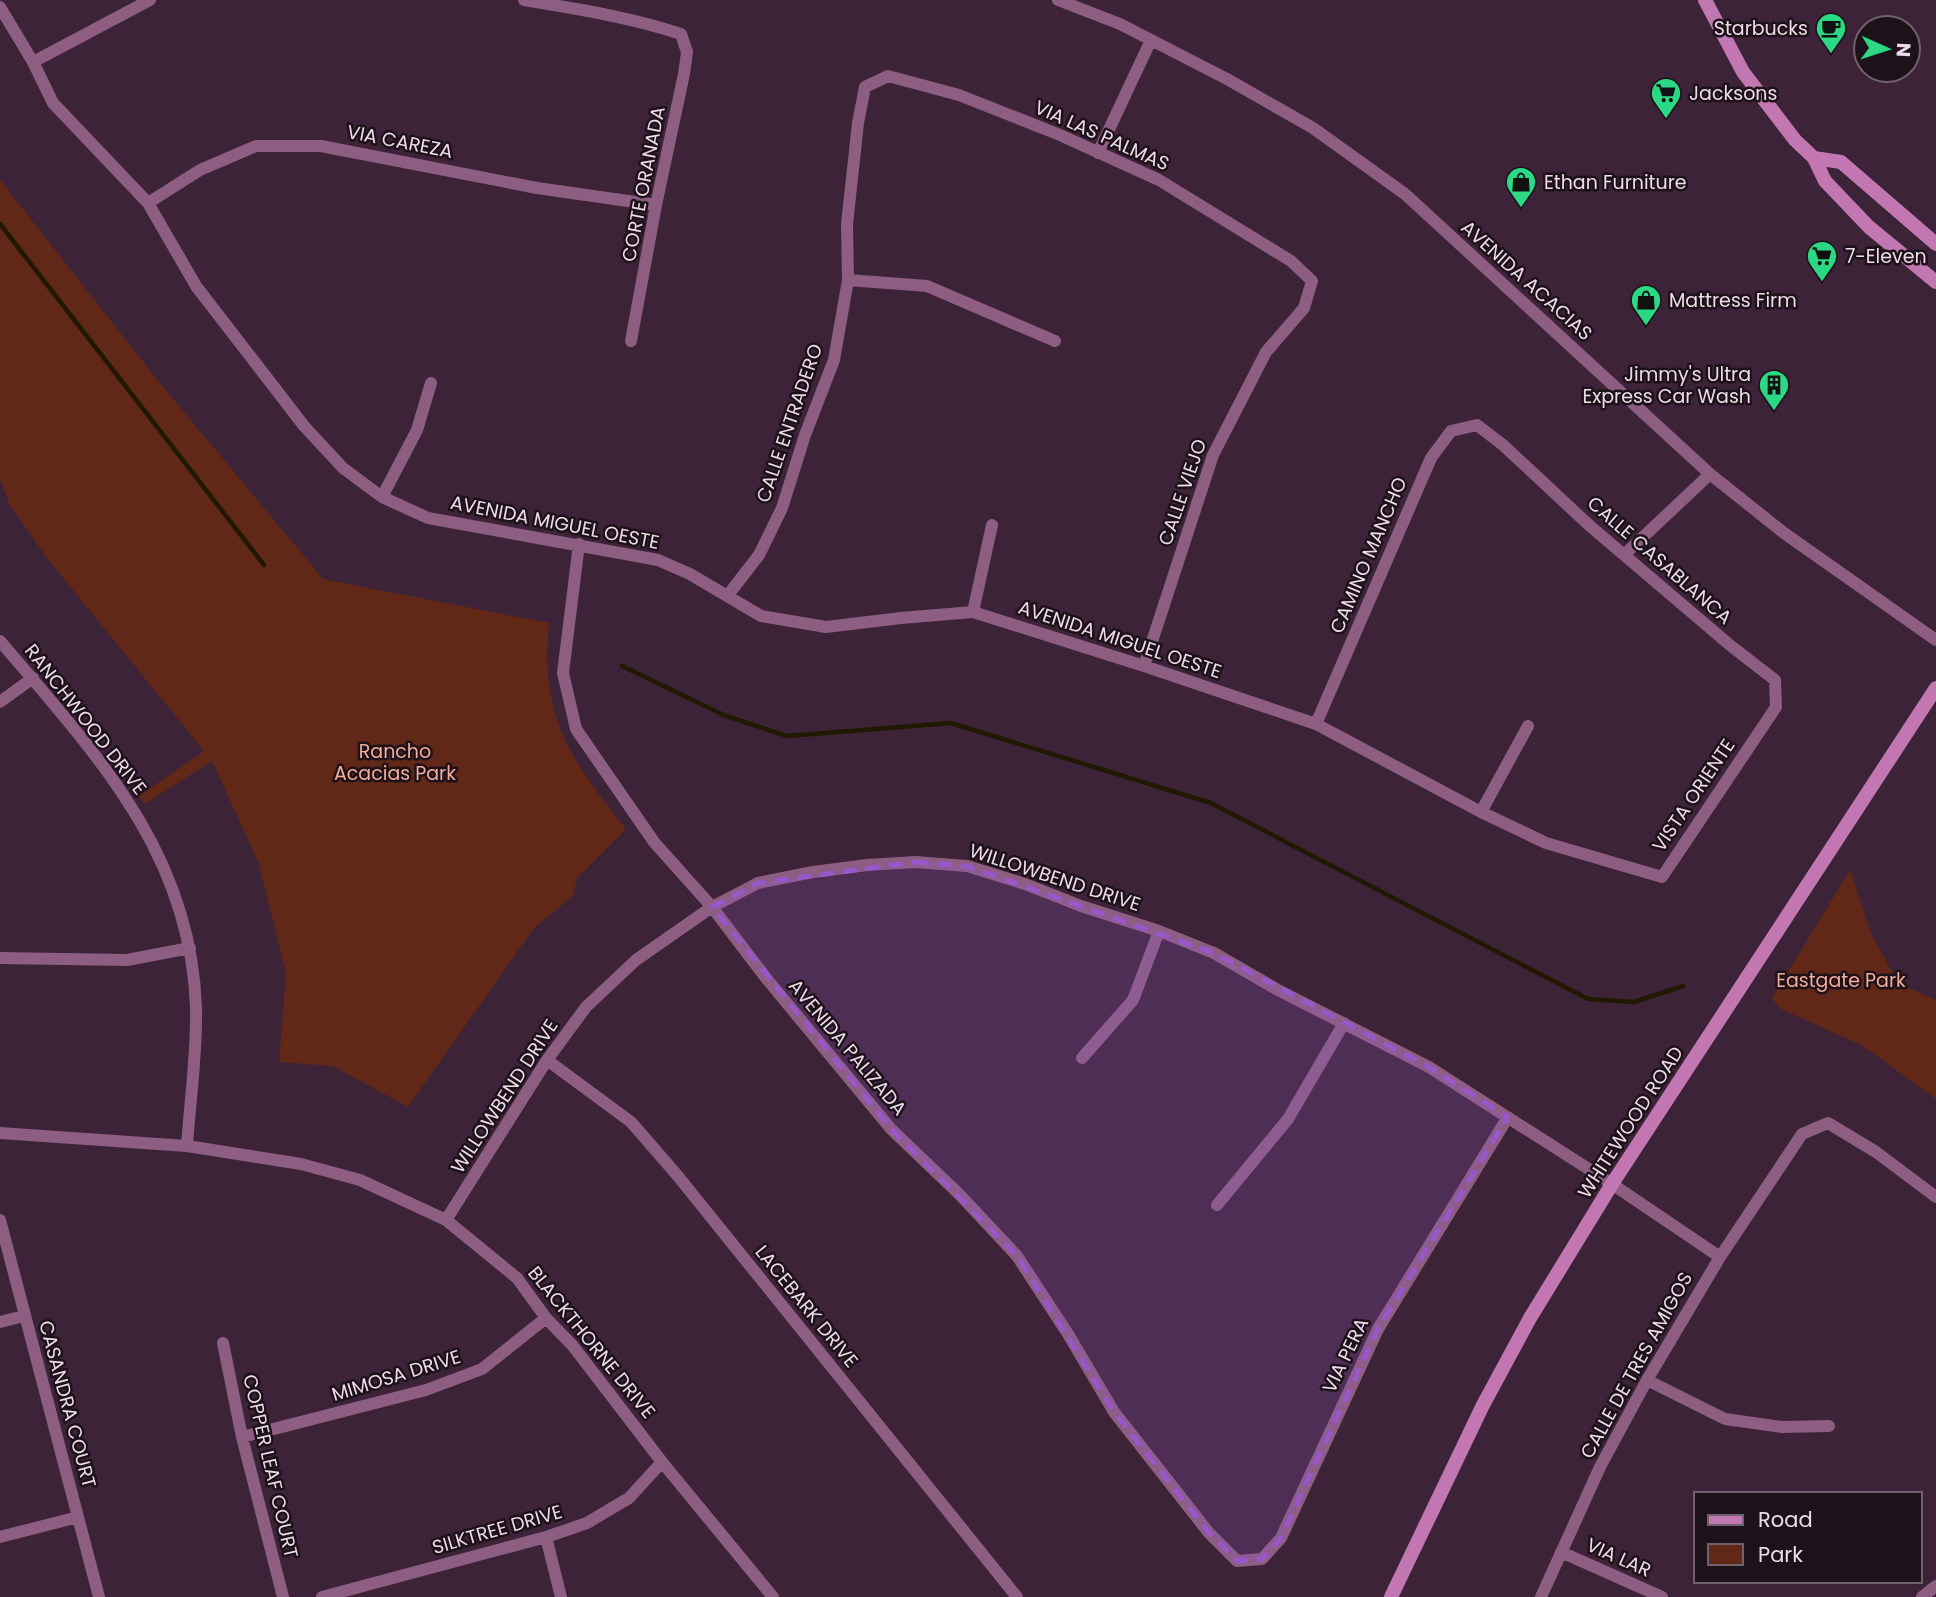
<svg xmlns="http://www.w3.org/2000/svg" width="1936" height="1597" font-family="Poppins,sans-serif">
  <style>
    .green { fill: #612717 }
    .lines { fill: none; stroke-linecap: round; stroke-linejoin: round }
    .stream { stroke: #201900; stroke-width: 4.5 }
    .street { stroke: #8d5d82; stroke-width: 12 }
    .secondary { stroke: #c377b2; stroke-width: 14 }
    .marked { fill: #9858c9; fill-opacity: 0.2; stroke: #9858c9; stroke-width: 5; stroke-dasharray: 14 9; stroke-linejoin: round }
    .labels { text-anchor: middle; stroke-width: 5; stroke-linejoin: round; paint-order: stroke }
    .poi-label { font-size: 19px; fill: #eddbe8; stroke: #1d111a; text-anchor: start }
    .street-label { font-size: 19px; fill: #eddbe8; stroke: #1d111a }
    .park-label { font-size: 19px; fill: #f3ac98; stroke: #1d111a }
  </style>
  <rect width="100%" height="100%" fill="#3d2337"/>
  <path class="green" d="M0,180L160,383L323,579L549,623C540,718 569,757 626,829L577,878L573,896L534,928L408,1107L333,1066L279,1062L286,973L259,864L212,761L145,804L139,796L204,751L47,558L10,505L0,480Z
    M1850,870L1870,931L1898,983L1936,1000V1099L1863,1046L1779,1008L1772,998Z"/>
  <g class="lines">
    <path class="stream" d="M0,224L264,565
      M622,666L726,716L787,736L951,723L1211,803L1588,999L1634,1002L1683,986"/>
    <path class="street" d="M524,0C577,9 630,17 681,34L687,52L684,74L656,205L631,341
      M1058,0L1120,24L1227,79L1313,128L1405,194L1710,474L1784,533L1936,640
      M0,7L33,62L53,103L148,203L196,286L304,426L343,468L382,497L428,518L658,560L690,574L761,616L826,627L901,618L973,612L1144,666L1316,724L1481,812L1546,843L1662,877L1776,707L1775,680L1731,646L1590,526L1503,445L1477,425L1451,431L1431,458L1316,724
      M33,62L150,0
      M1098,153L1151,40
      M148,203L200,170L256,146H321L537,188L656,205
      M848,280L927,286L1055,341
      M382,497L417,430L431,383
      M579,544L563,673L576,729L654,842L712,907L766,978L891,1129L960,1195L1017,1256L1068,1334L1114,1412L1209,1533L1237,1561L1262,1559L1281,1538L1378,1329L1508,1117
      M1625,554L1710,474
      M728,595L759,555L782,508L805,435L834,360L848,280L847,224L858,123L865,87L888,76L959,95L1060,135L1159,180L1291,261L1312,281L1304,308L1266,352L1213,455L1144,666
      M973,612L992,525
      M0,641C95,753 191,852 196,1008C197,1054 190,1101 187,1146
      M0,702L33,678
      M1481,812L1528,726
      M0,958L127,960L190,948
      M1082,1058L1133,1000L1159,931
      M547,1060L631,1122L677,1175L1017,1597
      M0,1133L187,1146L301,1164L360,1180L446,1220L517,1278L546,1318L573,1346L662,1462L773,1597
      M1217,1205L1288,1119L1344,1023
      M0,1220L99,1597
      M446,1220L547,1060L586,1007L636,960L712,907L758,883L813,872L867,865L915,862L967,866L1025,884L1081,906L1159,931L1214,953L1278,990L1429,1067L1612,1184L1720,1257
      M0,1322L24,1316
      M223,1343L242,1437L283,1597
      M1647,1380L1725,1419L1782,1427L1829,1426
      M242,1437L426,1390L482,1369L546,1318
      M0,1537L78,1517
      M546,1537L561,1597
      M1561,1552L1662,1597
      M322,1597L546,1537L587,1523L629,1498L662,1462
      M1541,1597L1600,1467L1647,1380L1720,1257L1802,1134L1828,1123L1876,1152L1936,1197
      M1922,1597L1936,1586"/>
    <path class="secondary" d="M1705,0L1743,72L1795,140L1814,158L1825,181L1869,227L1936,282
      M1814,158L1841,162L1936,244
      M1391,1597L1483,1405L1530,1318L1612,1184L1936,688"/>
  </g>
  <path class="marked" d="M915,862L967,866L1214,953L1429,1067L1508,1117L1378,1329L1281,1538L1262,1559L1237,1561L1209,1533L1114,1412L1017,1256L891,1129L712,907L758,883Z"/>
  <defs>
    <g id="cafe-pin" transform="scale(1.575)"><path d="M0 17L-7.5 6A9.5 9.5 0 1 1 7.5 6Z" fill="#2bd884" stroke="#1d111a"/><path d="M-5.5-4.5H6V0H3Q3 3.5 0 3.5H-2.5Q-5.5 3.5-5.5 0ZM3-3.2v2h1.7v-2ZM-6 4.5H4V6H-6Z" fill="#111"/></g>
    <g id="supermarket-pin" transform="scale(1.575)"><path d="M0 17L-7.5 6A9.5 9.5 0 1 1 7.5 6Z" fill="#2bd884" stroke="#1d111a"/><path d="M-6-5.5h2.5l.6 2H6L4.5 2H-2.5L-4.4-4H-6ZM-1.5 3.2a1.3 1.3 0 1 0 .1 0ZM3 3.2a1.3 1.3 0 1 0 .1 0Z" fill="#111"/></g>
    <g id="shop-pin" transform="scale(1.575)"><path d="M0 17L-7.5 6A9.5 9.5 0 1 1 7.5 6Z" fill="#2bd884" stroke="#1d111a"/><path d="M-5-2.5h2.3a2.7 3.5 0 0 1 5.4 0H5L5.5 6h-11ZM-1.5-2.5h3a1.5 2.3 0 0 0-3 0Z" fill="#111"/></g>
    <g id="building-pin" transform="scale(1.575)"><path d="M0 17L-7.5 6A9.5 9.5 0 1 1 7.5 6Z" fill="#2bd884" stroke="#1d111a"/><path d="M-4-6H4V6H1V3H-1V6H-4ZM-2.5-4.3h1.7v1.8h-1.7ZM.8-4.3h1.7v1.8H.8ZM-2.5-1h1.7V.8h-1.7ZM.8-1h1.7V.8H.8Z" fill="#111"/></g>
  </defs>
  <g fill-rule="evenodd">
    <use href="#cafe-pin" x="1831" y="28"/>
    <use href="#supermarket-pin" x="1666" y="93"/>
    <use href="#shop-pin" x="1521" y="182"/>
    <use href="#supermarket-pin" x="1822" y="256"/>
    <use href="#shop-pin" x="1646" y="300"/>
    <use href="#building-pin" x="1774" y="385"/>
  </g>
  <g class="labels">
    <g class="poi-label">
      <text x="1808" y="35" text-anchor="end">Starbucks</text>
      <text x="1689" y="100">Jacksons</text>
      <text x="1544" y="189">Ethan Furniture</text>
      <text x="1845" y="263">7-Eleven</text>
      <text x="1669" y="307">Mattress Firm</text>
      <text x="1751" y="381" text-anchor="end">Jimmy's Ultra<tspan x="1751" dy="22">Express Car Wash</tspan></text>
    </g>
    <g class="street-label">
      <text transform="translate(1102 135) rotate(24)" y="7">VIA LAS PALMAS</text>
      <text transform="translate(400 141) rotate(11)" y="7">VIA CAREZA</text>
      <text transform="translate(643 184) rotate(-79)" y="7">CORTE ORANADA</text>
      <text transform="translate(1527 280) rotate(42)" y="7">AVENIDA ACACIAS</text>
      <text transform="translate(789 423) rotate(-71)" y="7">CALLE ENTRADERO</text>
      <text transform="translate(1182 492) rotate(-71)" y="7">CALLE VIEJO</text>
      <text transform="translate(555 522) rotate(11)" y="7">AVENIDA MIGUEL OESTE</text>
      <text transform="translate(1368 555) rotate(-67)" y="7">CAMINO MANCHO</text>
      <text transform="translate(1660 560) rotate(41)" y="7">CALLE CASABLANCA</text>
      <text transform="translate(1120 639) rotate(18)" y="7">AVENIDA MIGUEL OESTE</text>
      <text transform="translate(86 719) rotate(52)" y="7">RANCHWOOD DRIVE</text>
      <text transform="translate(1693 795) rotate(-56)" y="7">VISTA ORIENTE</text>
      <text transform="translate(1055 877) rotate(18)" y="7">WILLOWBEND DRIVE</text>
      <text transform="translate(848 1047) rotate(50)" y="7">AVENIDA PALIZADA</text>
      <text transform="translate(504 1096) rotate(-57)" y="7">WILLOWBEND DRIVE</text>
      <text transform="translate(1630 1122) rotate(-57)" y="7">WHITEWOOD ROAD</text>
      <text transform="translate(807 1306) rotate(51)" y="7">LACEBARK DRIVE</text>
      <text transform="translate(592 1342) rotate(51)" y="7">BLACKTHORNE DRIVE</text>
      <text transform="translate(1345 1355) rotate(-64)" y="7">VIA PERA</text>
      <text transform="translate(1636 1365) rotate(-61)" y="7">CALLE DE TRES AMIGOS</text>
      <text transform="translate(396 1375) rotate(-17)" y="7">MIMOSA DRIVE</text>
      <text transform="translate(68 1404) rotate(75)" y="7">CASANDRA COURT</text>
      <text transform="translate(271 1466) rotate(77)" y="7">COPPER LEAF COURT</text>
      <text transform="translate(497 1529) rotate(-16)" y="7">SILKTREE DRIVE</text>
      <text transform="translate(1619 1557) rotate(24)" y="7">VIA LAR</text>
    </g>
    <g class="park-label">
      <text x="395" y="758">Rancho<tspan x="395" dy="22">Acacias Park</tspan></text>
      <text x="1841" y="987">Eastgate Park</text>
    </g>
  </g>
  <rect x="1694" y="1492" width="228" height="91" fill="#1d111a" stroke="#70626c" stroke-width="2"/>
  <rect x="1708" y="1515" width="35" height="10" fill="#c377b2" stroke="#70626c" stroke-width="2"/>
  <text x="1758" y="1527" font-size="21" fill="#eddbe8">Road</text>
  <rect x="1708" y="1544" width="35" height="21" fill="#612717" stroke="#70626c" stroke-width="2"/>
  <text x="1758" y="1562" font-size="21" fill="#eddbe8">Park</text>
  <g transform="translate(1887 49) rotate(93)"><circle r="33" fill="#1d111a" stroke="#70626c" stroke-width="2"/>
  <path d="M0-5L12 26L0 18L-12 26Z" fill="#2bd884"/>
  <text y="-10" font-size="19" font-weight="bold" text-anchor="middle" fill="#eddbe8">N</text>
  </g>
</svg>
